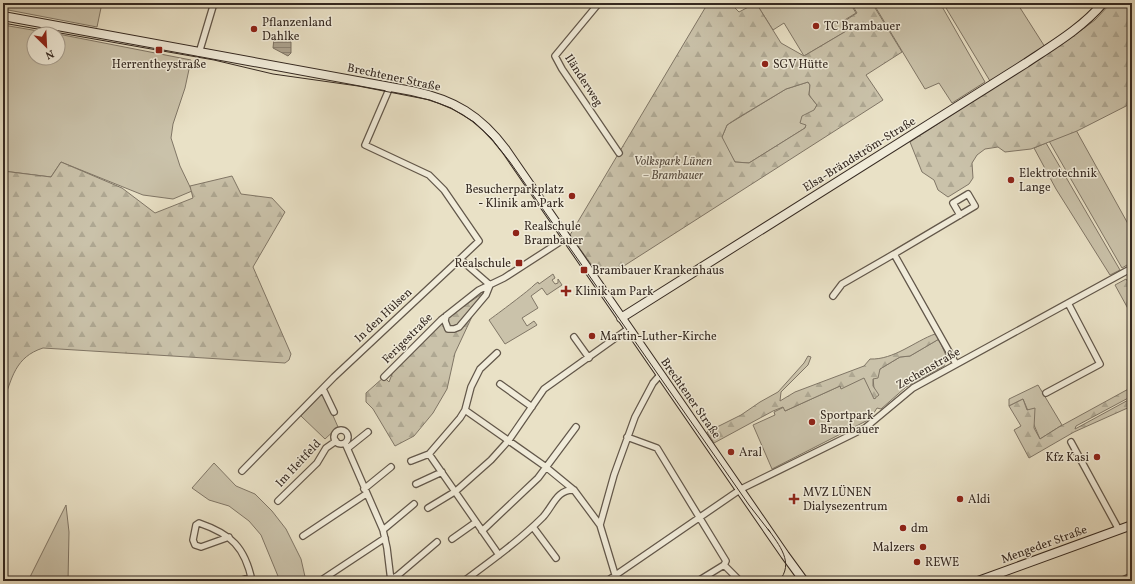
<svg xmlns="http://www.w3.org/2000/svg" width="1135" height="584" font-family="Vollkorn,serif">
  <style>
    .green { fill: #cac2aa; stroke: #807666 }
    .forest { fill: url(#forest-firs); stroke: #807666; fill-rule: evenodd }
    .water { fill: url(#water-rules); stroke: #7c7262 }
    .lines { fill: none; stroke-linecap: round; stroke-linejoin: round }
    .street-casing { stroke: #62574a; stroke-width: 8 }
    .secondary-casing { stroke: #352921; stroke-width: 10 }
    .street { stroke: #f1ecda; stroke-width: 5.5 }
    .secondary { stroke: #f1ecda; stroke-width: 8 }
    .tram { stroke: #352921; stroke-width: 1 }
    .poi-dot { fill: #8f2418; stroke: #f1ecda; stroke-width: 1.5 }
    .labels { text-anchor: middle; stroke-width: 3; stroke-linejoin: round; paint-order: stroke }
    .poi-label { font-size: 12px; fill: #352921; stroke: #f1ecda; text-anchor: start }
    .street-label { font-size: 12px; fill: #352921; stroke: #f1ecda }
    .park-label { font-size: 12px; font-style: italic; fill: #5a4f43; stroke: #f1ecda }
  </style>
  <defs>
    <pattern id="forest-firs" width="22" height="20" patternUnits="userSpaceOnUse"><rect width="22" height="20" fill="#cac2aa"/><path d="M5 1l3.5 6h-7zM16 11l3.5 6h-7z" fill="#aea792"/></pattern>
    <pattern id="water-rules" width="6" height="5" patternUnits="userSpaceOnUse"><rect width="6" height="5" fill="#aca28e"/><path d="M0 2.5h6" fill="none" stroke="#8d8474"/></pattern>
  </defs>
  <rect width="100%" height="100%" fill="#e9e1c6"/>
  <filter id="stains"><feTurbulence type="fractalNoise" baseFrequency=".005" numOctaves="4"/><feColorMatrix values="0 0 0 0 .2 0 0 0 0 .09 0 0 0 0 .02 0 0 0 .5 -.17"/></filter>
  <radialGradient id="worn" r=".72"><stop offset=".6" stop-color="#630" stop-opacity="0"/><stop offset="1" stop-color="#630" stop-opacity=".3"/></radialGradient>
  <path class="green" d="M3,3H102L97,27L3,9Z
    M756,3H850L856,13L843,21L848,30L804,56L784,23L773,30Z
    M873,3H940L985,82L952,103L939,83L925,89Z
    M943,3H1017L1045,47L1025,61L990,81Z
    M3,25L56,34H34V58H58V34L191,60L185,88L173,124L171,138L180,166L192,191L173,199L143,195L61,162L51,177L3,171Z
    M808,82L810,85L809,95L817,105L805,128L749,163L735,162L724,143L722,137L727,125L786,89Z
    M1076,130L1132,231V262L1122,268L1049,141Z
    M1046,143L1120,270L1110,275L1056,189L1034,148Z
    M553,274L555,278L552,280L555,284L558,283V279L562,285L547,295L542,288L531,296L538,308L522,318L527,326L534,321L537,325L505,344L489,320C496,315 531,289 534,285L538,282L539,284Z
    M939,339L947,358L944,366L906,387L881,409L877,408L870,419L772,469L753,425L775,415L774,412L784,407L785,411L840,386L842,388L864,377L875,399L873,378L880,369L900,357L910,356Z
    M1038,385L1062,425L1040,439L1023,399L1009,406V399Z
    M323,393L338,427L325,439L301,416Z
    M214,463L236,486L255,494L272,511L286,529L301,559L306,581H280L261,535L249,521L229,506L209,500L192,488Z
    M66,505L69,532L68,581H28Z"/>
  <path class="forest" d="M708,3H730L739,12L756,3L781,43L804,56L848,30L843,22L857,13L851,3H872L902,52L866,75L883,100L616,271L613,267L599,275L570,235ZM808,82L810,85L809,95L817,105L814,110L802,116L800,123L806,125L805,128L749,163L735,162L722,137L727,125L736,119L786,89Z
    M1111,3H1132V103L1077,131L1031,149L1005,152L998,147L985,149L977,155L972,163L973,178L969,184L948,197L938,190L934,180L922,172L910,142L1072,37L1095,20Z
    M61,162L122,188L155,213L193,198L190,186L232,176L241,194L272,198L285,212L253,267L291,354L289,360L285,363L43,348C15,357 12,378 3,403V171L51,177Z
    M1126,279L1132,288V316L1115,285Z
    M483,293L455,353L447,389L433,413L414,436L395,446L373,409L366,402V393L384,377L389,382L394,369L442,321Z
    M935,334L939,339L910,356L900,357L880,369L878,378L873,379V386L879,395L874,399L864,378L841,389L840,386L785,411L783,407L773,411L714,443L707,432L741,415L760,402L778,392L804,363L808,356L811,357L808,365L781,392L780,401L795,392L864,366L870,359C894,360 915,341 935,334Z
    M1132,387V396L1076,426L1075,429L1132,398V406L1074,432L1029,458L1014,430L1021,426L1009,406L1023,399L1027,410L1035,408L1034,428L1040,439L1059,427Z"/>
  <path class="water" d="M279,36L288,39L291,42V53L288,56L273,48L274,38Z"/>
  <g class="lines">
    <g class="street-casing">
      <path id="street" d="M599,3L555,56L562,69L619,153
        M199,53L214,3
        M390,87L365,145L429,175L444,190L479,241L460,259
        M833,296L842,284L894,254
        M446,316L445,321L448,329H454L459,327L486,295L490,285
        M574,337L589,358
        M956,364L894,254L975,206L968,194L953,203L960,215
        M384,377L441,320L479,290L504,278L566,238
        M500,384L532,407
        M323,389L334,412
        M1046,393L1100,364L1068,303
        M465,410L546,467L574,490L600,525
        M334 437a7 7 0 1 1 14 0a7 7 0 1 1-14 0Z
        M627,437L657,448L726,561L724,565L740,581
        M1071,442L1119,530
        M345,443L383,530L387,548L391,581
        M348,448L368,432
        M429,454L499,555
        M411,461L429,454L460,418L465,410L471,387L480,369L497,353
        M242,471L334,377L460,259L490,285
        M416,484L442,472
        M364,489L391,467
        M278,501L317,463L326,448L336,441
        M428,508L456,491L491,460L509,440L544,389L628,329
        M533,527L556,558
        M383,530L414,504
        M482,531L538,478L576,427
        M303,536L366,494
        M229,537L201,547L195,545L193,540L196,525L199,523C231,534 245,547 252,581
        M452,539L476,522
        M239,581L251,577
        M320,581L385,538
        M388,581L397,576L437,542
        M464,581C491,561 519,541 543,517C553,506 557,489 574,490
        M607,581L741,489L865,428L913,388L1132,268
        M617,581L600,525L614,475L635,417L653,383L660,375
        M698,581L724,565
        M1121,581L1132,576"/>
    </g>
    <g class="secondary-casing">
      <path id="secondary" d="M3,16L412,91C454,100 480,115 506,150L785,555L804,581
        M621,318L1026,63C1053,45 1082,28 1103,3
        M978,581L1132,525"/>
    </g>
    <use href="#street" class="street"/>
    <use href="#secondary" class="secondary"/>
    <path class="tram" d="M3,23L214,60L273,74L358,86L430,100L451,108L474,122L491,138L510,162L749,505L770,532
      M768,529C779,545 795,563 779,581"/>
  </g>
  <g class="poi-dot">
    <circle cx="816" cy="26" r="4"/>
    <circle cx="254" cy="29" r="4"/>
    <rect x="155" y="46" width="8" height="8" rx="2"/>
    <circle cx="765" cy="64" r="4"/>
    <circle cx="1011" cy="180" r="4"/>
    <circle cx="572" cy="196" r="4"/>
    <circle cx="516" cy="233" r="4"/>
    <rect x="515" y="259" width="8" height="8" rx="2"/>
    <rect x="580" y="266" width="8" height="8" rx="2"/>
    <path d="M564 285h4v4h4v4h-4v4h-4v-4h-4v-4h4z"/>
    <circle cx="592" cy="336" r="4"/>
    <circle cx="812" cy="422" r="4"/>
    <circle cx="731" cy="452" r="4"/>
    <circle cx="1097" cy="457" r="4"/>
    <path d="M792 493h4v4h4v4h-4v4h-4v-4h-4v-4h4z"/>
    <circle cx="960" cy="499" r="4"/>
    <circle cx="903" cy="528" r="4"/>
    <circle cx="923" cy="547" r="4"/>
    <circle cx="917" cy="562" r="4"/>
  </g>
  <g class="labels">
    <g class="poi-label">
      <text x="262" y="26">Pflanzenland<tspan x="262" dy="14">Dahlke</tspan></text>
      <text x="824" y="30">TC Brambauer</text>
      <text x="159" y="68" text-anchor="middle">Herrentheystraße</text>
      <text x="773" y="68">SGV Hütte</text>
      <text x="1019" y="177">Elektrotechnik<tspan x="1019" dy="14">Lange</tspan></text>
      <text x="564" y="193" text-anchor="end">Besucherparkplatz<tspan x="564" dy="14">- Klinik am Park</tspan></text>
      <text x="524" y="230">Realschule<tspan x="524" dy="14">Brambauer</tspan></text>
      <text x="511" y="267" text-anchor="end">Realschule</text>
      <text x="592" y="274">Brambauer Krankenhaus</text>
      <text x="575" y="295">Klinik am Park</text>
      <text x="600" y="340">Martin-Luther-Kirche</text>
      <text x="820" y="419">Sportpark<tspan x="820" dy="14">Brambauer</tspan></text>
      <text x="739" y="456">Aral</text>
      <text x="1089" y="461" text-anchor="end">Kfz Kasi</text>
      <text x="803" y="496">MVZ LÜNEN<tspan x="803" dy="14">Dialysezentrum</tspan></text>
      <text x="968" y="503">Aldi</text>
      <text x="911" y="532">dm</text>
      <text x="915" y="551" text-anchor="end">Malzers</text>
      <text x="925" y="566">REWE</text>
    </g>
    <g class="street-label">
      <text transform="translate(394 77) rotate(12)" y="4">Brechtener Straße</text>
      <text transform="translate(584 80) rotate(57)" y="4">Iländerweg</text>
      <text transform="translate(859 154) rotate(-32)" y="4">Elsa-Brändström-Straße</text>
      <text transform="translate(383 315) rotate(-43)" y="4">In den Hülsen</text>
      <text transform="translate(407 338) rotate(-45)" y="4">Ferigestraße</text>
      <text transform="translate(928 368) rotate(-30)" y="4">Zechenstraße</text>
      <text transform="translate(691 398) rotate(55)" y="4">Brechtener Straße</text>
      <text transform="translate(298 463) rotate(-47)" y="4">Im Heitfeld</text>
      <text transform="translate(1044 544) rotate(-20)" y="4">Mengeder Straße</text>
    </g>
    <g class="park-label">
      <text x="673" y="165">Volkspark Lünen<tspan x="673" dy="14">– Brambauer</tspan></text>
    </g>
  </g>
  <rect width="1135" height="584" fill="none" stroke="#e9e1c6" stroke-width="16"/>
  <rect x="4" y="4" width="1127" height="576" fill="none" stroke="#352921" stroke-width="2"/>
  <rect x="8" y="8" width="1119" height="568" fill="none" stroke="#352921"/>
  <g transform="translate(46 46) rotate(156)"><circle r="19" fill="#f1ecda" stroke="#a69e90"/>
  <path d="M0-3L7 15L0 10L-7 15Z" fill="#8f2418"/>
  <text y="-6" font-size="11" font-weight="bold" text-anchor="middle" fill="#352921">N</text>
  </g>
  <rect width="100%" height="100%" filter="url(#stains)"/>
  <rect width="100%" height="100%" fill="url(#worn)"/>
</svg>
